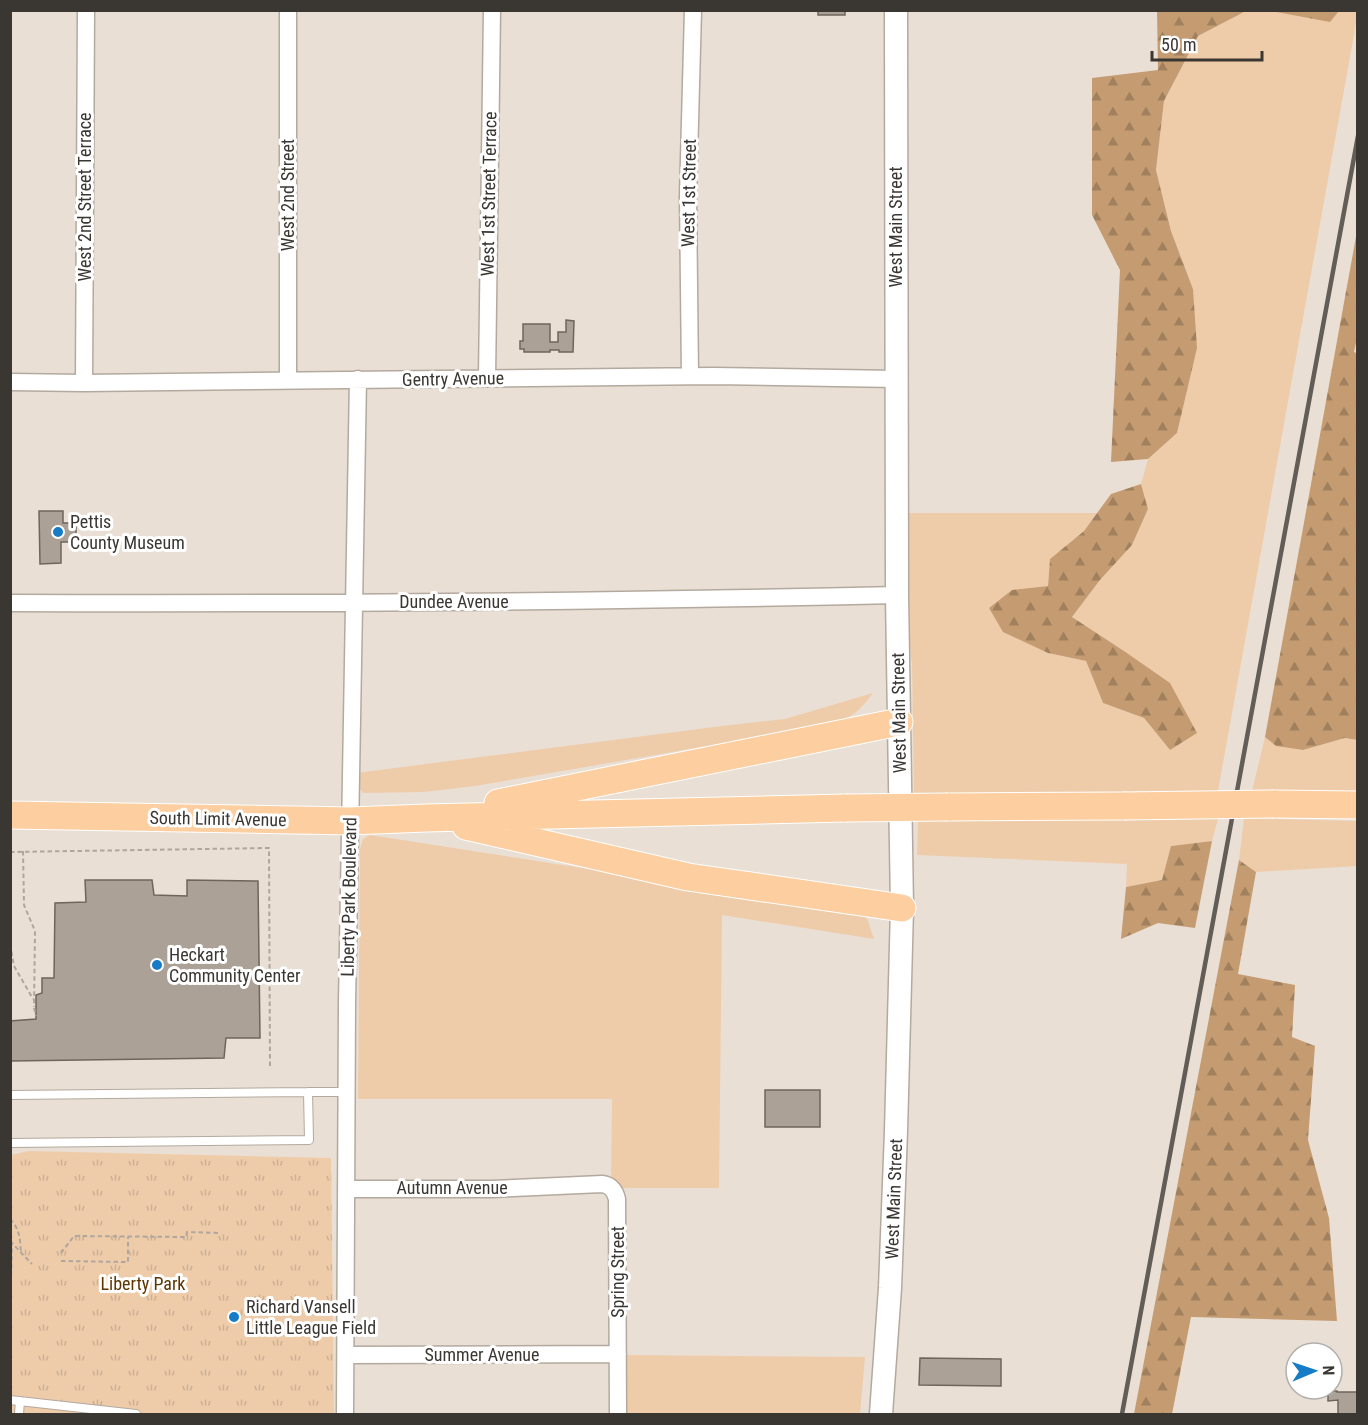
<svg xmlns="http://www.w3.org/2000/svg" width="1368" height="1425" font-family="'Roboto Condensed',sans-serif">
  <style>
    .grass { fill: #eca }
    .forest { fill: url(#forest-firs) }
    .park { fill: url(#park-tufts) }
    .building { fill: #aca196; stroke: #6f655b; stroke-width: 1.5 }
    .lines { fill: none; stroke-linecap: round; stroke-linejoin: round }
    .service-casing { stroke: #b4a99e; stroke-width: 10 }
    .minor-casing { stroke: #b4a99e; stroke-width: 19 }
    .secondary-casing { stroke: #b4a99e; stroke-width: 25 }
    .trunk-casing { stroke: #fff; stroke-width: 29 }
    .path { stroke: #afa69e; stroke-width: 2; stroke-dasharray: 4.5 3; stroke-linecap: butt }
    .service { stroke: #fff; stroke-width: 8 }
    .minor { stroke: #fff; stroke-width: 16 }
    .secondary { stroke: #fff; stroke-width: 22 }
    .trunk { stroke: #fccea0; stroke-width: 27 }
    .rail { stroke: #635d58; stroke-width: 4.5 }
    .trunk-bridge-casing { stroke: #fff; stroke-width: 29; stroke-linecap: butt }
    .trunk-bridge { stroke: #fccea0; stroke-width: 27 }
    .poi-dot { fill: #167cc7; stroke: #fff; stroke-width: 2 }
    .labels { text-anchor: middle; stroke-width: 6; stroke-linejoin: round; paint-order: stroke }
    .street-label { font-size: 18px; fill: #3a3632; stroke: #fff }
    .poi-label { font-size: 18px; fill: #3a3632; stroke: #fff; text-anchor: start }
    .park-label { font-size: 18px; fill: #5c3500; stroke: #fff }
  </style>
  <defs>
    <pattern id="forest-firs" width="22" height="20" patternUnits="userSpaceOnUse" patternTransform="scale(1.5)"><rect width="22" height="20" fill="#c59c72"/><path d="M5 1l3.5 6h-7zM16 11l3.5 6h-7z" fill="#a1805e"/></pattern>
    <pattern id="park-tufts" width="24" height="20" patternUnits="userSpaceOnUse" patternTransform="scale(1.5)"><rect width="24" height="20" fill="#eca"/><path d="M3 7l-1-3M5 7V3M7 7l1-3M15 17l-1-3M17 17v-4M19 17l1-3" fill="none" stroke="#cdb093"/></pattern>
  </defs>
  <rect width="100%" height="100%" fill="#eadfd4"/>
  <path class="grass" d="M1246,11H1271L1330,21L1339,11H1357V18L1218,791L914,794L912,664L906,614V513H1097L1084,531L1050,559L1048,586L1012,590L989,608L1048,653L1086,661L1103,703L1144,718L1170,750L1124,651L1072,617L1100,580L1132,545L1148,509L1141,484L1148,459L1177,433L1193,289L1171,231L1156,170L1164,101L1198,36Z
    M873,693C857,714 854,716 829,725L475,786L424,792L363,793L357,785L356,773L722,726L785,719Z
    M1265,737L1276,746L1303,750L1345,738L1357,740V792L1252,791Z
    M1244,818L1357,821V866L1256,872L1239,860Z
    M1218,819L1212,841L1171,846L1162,881L1126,887L1127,864L917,855L918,821Z
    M370,835L851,910L867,918L874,939L722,915L719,1188H611L612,1099H358L360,849L363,839Z
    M622,1355L865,1357L860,1414H622Z"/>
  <path class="forest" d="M1157,11H1246L1198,36L1164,101L1156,170L1171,231L1193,289L1197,348L1177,433L1148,459L1111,462L1120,270L1092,215V78L1158,70Z
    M1271,11L1339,10V11L1330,22Z
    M1357,231L1358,334L1354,352L1358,354L1357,740L1345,738L1303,750L1276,746L1265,737Z
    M1141,484L1148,509L1132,545L1100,580L1072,617L1124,651L1170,683L1197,733L1170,750L1144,718L1103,703L1086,661L1048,653L1003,632L989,608L1012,590L1048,586L1050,559L1084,531L1111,494Z
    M1212,841L1195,928L1158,923L1121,939L1126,887L1162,880L1171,846Z
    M1239,860L1256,872L1238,974L1295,985L1292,1037L1315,1046L1308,1140L1329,1218L1337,1321L1191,1317L1172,1414H1134Z"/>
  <path class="park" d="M29,1151L331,1158L334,1414H11V1155Z"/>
  <path class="building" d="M818,10H845V15H818Z
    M566,320L574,321L573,352H559V350H550V352H524V349H520V341H523V324H550V342H558V332H566Z
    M39,511H63V523H76V542H61V563L40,564Z
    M85,880H152L154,895L187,896V880L258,881L260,1038H226L224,1058L10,1061V1021L36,1019V995L42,993V978H54L55,903L86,902Z
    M765,1090H820V1127H765Z
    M920,1358L1001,1359V1386L919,1385Z
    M1320,1389H1329V1391H1337V1392H1358V1414H1338V1400L1328,1401V1391H1320Z"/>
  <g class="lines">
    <g class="service-casing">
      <path id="service" d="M10,1095L308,1092
        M10,1143L309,1140L308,1092H347
        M10,1400L136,1414
        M19,1414L20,1401"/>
    </g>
    <g class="minor-casing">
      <path id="minor" d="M288,10V380
        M690,376L688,196L693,10
        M487,378L492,10
        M10,382L84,383L713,376L896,379
        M84,383L86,10
        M10,603C306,604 602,602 897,595
        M346,1189H492L602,1184C611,1185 615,1191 617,1199L618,1414
        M346,1355L618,1354
        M345,1414L347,1003L358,379"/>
    </g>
    <g class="secondary-casing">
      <path id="secondary" d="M881,1414L890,1288L896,1131L902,908L897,595L896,10"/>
    </g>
    <g class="trunk-casing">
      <path id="trunk" d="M498,803L899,722
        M1274,804L1358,805
        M948,807L1124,806
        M10,815L350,821L426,818L846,808
        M466,826L688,877L902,908"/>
    </g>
    <path class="path" d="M23,851L24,905L35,931L34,1007
      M10,852L269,848L270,1069
      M10,944L14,966L33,999
      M34,1008L36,1016
      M10,1219C20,1229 20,1239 21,1253
      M10,1241L32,1264
      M61,1253L74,1236L186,1237L187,1232L219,1233
      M61,1261L128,1262V1237
      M10,1313L12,1242"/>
    <use href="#service" class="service"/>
    <use href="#minor" class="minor"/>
    <use href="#secondary" class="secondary"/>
    <use href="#trunk" class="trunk"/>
    <path class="rail" d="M1122,1414L1358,136"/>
    <g class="trunk-bridge-casing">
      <path id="trunk-bridge" d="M1124,806L1274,804
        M846,808L948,807"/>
    </g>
    <use href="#trunk-bridge" class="trunk-bridge"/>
  </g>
  <g class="poi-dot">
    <circle cx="58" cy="532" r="6"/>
    <circle cx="157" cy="965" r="6"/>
    <circle cx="234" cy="1317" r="6"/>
  </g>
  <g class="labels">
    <g class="street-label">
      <text transform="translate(689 193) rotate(-89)" y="6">West 1st Street</text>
      <text transform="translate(489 194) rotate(-89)" y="6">West 1st Street Terrace</text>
      <text transform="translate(288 195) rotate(-90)" y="6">West 2nd Street</text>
      <text transform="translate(85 197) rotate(-90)" y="6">West 2nd Street Terrace</text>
      <text transform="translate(896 227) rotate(-90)" y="6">West Main Street</text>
      <text transform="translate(453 379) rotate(-1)" y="6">Gentry Avenue</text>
      <text x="454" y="608">Dundee Avenue</text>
      <text transform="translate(899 713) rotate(-91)" y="6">West Main Street</text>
      <text transform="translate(218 819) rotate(1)" y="6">South Limit Avenue</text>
      <text transform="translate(349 897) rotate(-89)" y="6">Liberty Park Boulevard</text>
      <text x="452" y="1194">Autumn Avenue</text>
      <text transform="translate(894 1199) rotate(-88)" y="6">West Main Street</text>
      <text transform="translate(618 1272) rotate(-90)" y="6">Spring Street</text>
      <text x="482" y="1361">Summer Avenue</text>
    </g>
    <g class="poi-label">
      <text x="70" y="528">Pettis<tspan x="70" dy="21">County Museum</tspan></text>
      <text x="169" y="961">Heckart<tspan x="169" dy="21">Community Center</tspan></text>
      <text x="246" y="1313">Richard Vansell<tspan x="246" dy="21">Little League Field</tspan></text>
    </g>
    <g class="park-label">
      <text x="143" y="1290">Liberty Park</text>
    </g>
  </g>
  <rect width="1368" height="1425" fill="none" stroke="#3a3632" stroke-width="24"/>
  <g transform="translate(1314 1371) rotate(88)"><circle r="28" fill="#ffffff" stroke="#b0afad" stroke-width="1.5"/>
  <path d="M0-4.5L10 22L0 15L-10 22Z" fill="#167cc7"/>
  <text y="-9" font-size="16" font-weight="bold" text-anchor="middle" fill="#3a3632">N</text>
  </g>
  <path d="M1152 51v9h110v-9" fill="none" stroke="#3a3632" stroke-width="3"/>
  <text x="1161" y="51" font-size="18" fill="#3a3632" stroke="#ffffff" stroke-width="4.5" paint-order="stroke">50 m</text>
</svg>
